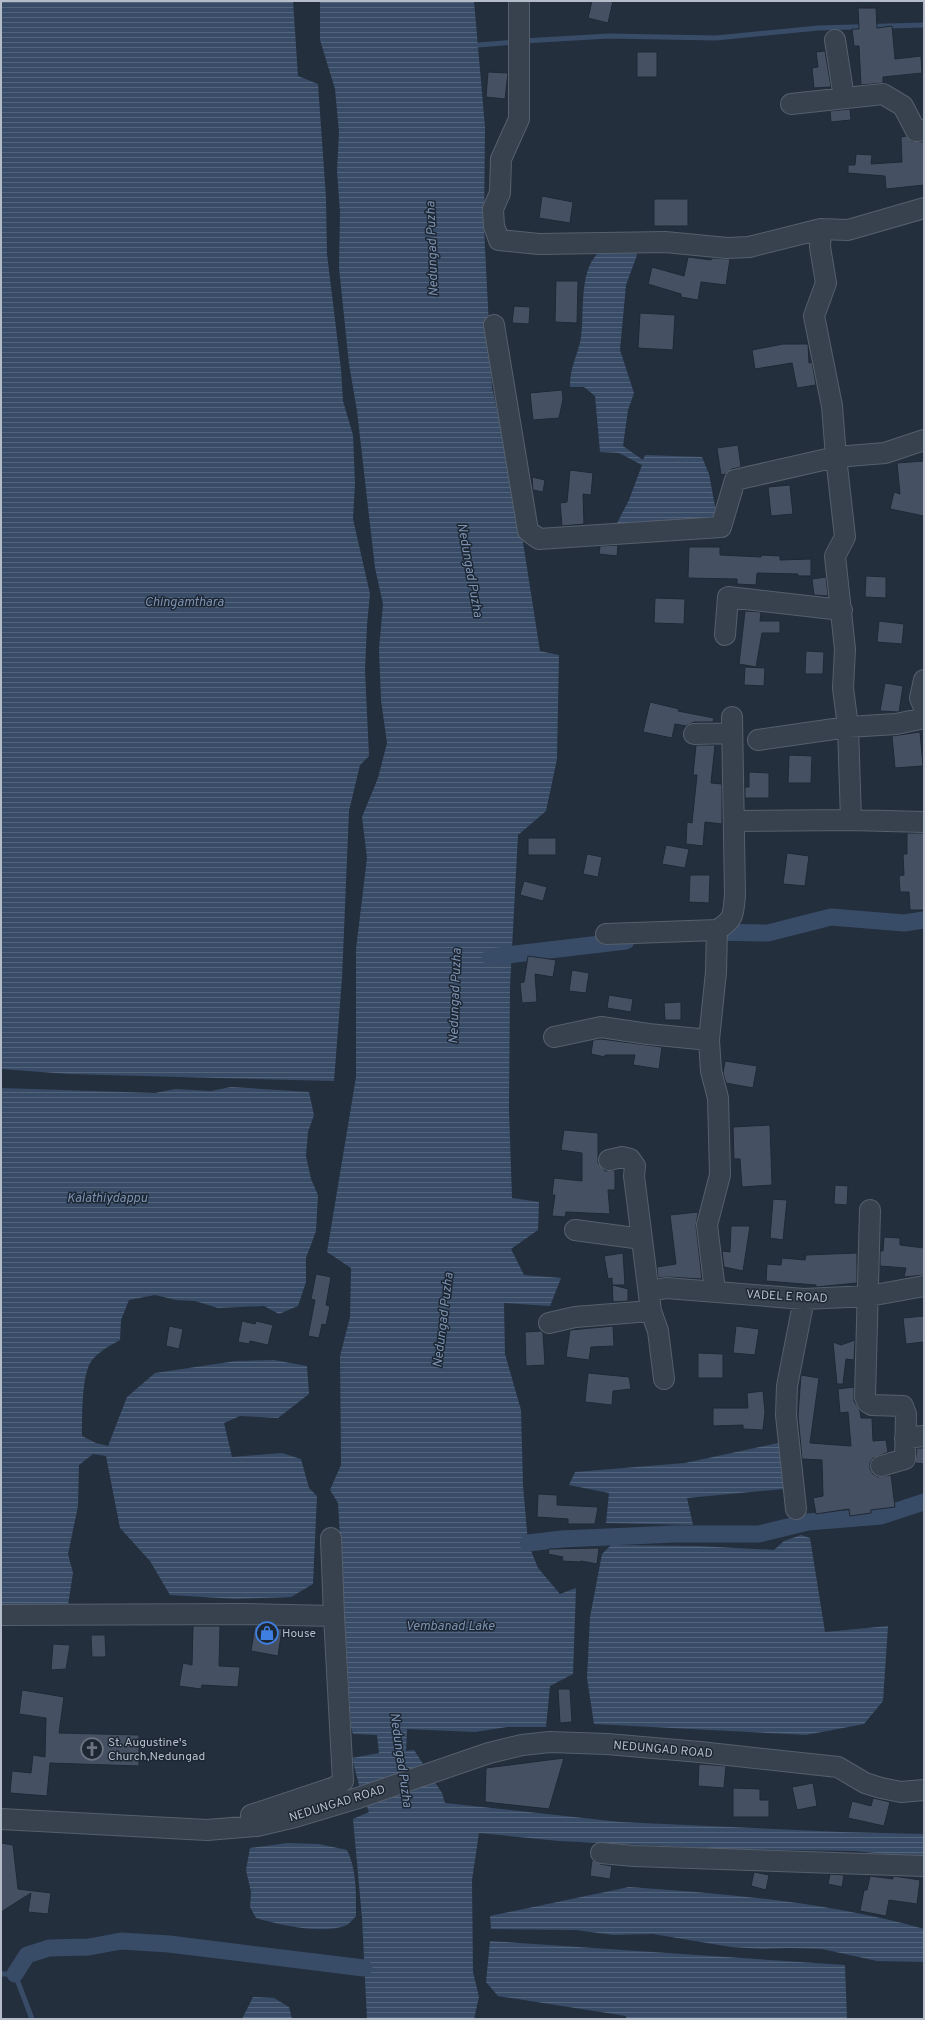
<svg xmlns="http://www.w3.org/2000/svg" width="925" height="2020" font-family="Overpass,sans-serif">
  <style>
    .water { fill: url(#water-rules) }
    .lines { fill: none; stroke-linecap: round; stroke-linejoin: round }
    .stream { stroke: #394c67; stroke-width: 5 }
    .canal { stroke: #394c67; stroke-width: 17 }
    .building { fill: #455162; stroke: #1f2835 }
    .minor-casing { stroke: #565f6c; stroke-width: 22 }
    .minor { stroke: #38414e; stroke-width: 20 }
    .labels { text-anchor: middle; stroke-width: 3; stroke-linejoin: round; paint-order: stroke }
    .street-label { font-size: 12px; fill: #b4bcc9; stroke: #1d2633 }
    .poi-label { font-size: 12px; fill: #b4bcc9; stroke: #1d2633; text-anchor: start }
    .water-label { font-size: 13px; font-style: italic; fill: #7c92b1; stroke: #1d2633 }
  </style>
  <defs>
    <pattern id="water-rules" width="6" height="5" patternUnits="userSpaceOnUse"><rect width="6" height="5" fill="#394c67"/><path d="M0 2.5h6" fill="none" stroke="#53647b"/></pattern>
  </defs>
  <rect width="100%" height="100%" fill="#242f3e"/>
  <path class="water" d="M1,1H293L298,76L318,84L326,198L327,254L341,369L343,401L353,435L355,483L353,519L370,594L367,625L365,670L369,756L360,765L349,811L342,978L334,1081L68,1074L1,1069Z
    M320,1H474L485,127L484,227L492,388L512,472L540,651L559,655L557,759L546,811L518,835L510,986L509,1110L512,1198L539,1202L538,1230L511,1249L524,1275L561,1278L550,1306L504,1303L505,1354L521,1410L523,1485L528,1543L538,1568L560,1594L576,1588L573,1674L550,1686L546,1727H507L475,1732L407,1729L406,1751L414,1750L442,1793L445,1803L620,1822L841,1832L924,1834V1855L888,1854L854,1851L732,1849L559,1841L479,1833L472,1880L473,1972L479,1997L474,2019H367L362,1918L353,1819L369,1812L359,1785L352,1758L379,1753L377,1735L353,1734L351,1727L338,1503L330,1490L341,1465L340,1356L350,1317L351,1268L327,1252L356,1077V949L367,858L362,817L378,778L387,743L381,700L379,649L383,604L375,568L357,411L349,364L339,268L340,212L337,171L339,132L335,89L320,40Z
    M631,246L637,255L626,285L620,350L634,393L628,410L623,446L643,460L645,455L702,457L709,474L717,517L696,520L616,525L629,500L642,465L619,453L600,452L595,396L584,387H570C570,365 578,356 581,337C585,309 577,261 607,247C613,245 625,247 631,246Z
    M231,1087L309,1092L314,1115L308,1132L306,1156L311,1179L318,1195L316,1231L306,1258V1282L298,1306L279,1314L264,1306L218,1308L195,1301L176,1300L155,1295L129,1300L121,1320L120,1340C109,1346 92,1355 88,1368C82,1383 82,1418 82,1436L96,1443L108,1446L127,1397L155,1373L236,1361L274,1360L307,1366L309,1394L278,1418L240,1416L224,1423L232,1457L282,1453L301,1459L309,1488L317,1496L313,1584L291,1597L236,1599L170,1595L150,1561L120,1528L106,1456L93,1454L79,1465L78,1506L68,1554L73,1573L68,1605L1,1613V1088L155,1093L175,1089L211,1091Z
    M787,1441L795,1488L687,1498L693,1525L606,1523L609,1493L569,1485L575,1472L685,1463Z
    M801,1535L810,1538L825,1632L888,1626L883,1701L864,1724L806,1735L594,1724L587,1678L590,1617L602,1554L611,1545L698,1546L774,1550L784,1541Z
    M288,1843L319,1844L347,1850C357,1871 356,1893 356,1916C353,1919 350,1923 347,1925C324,1935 280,1925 256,1918L250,1907L251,1892L246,1870L250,1848Z
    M629,1887C728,1894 829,1902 924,1929V1962L877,1961L822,1949L789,1948L762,1949L731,1947L653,1934L613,1935L576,1930L491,1929L490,1916Z
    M490,1941L845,1965L847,2019H626V2016L498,1996L486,1982Z
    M253,1997L274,1998L289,2007L292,2019H242Z"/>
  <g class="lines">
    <path class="stream" d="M523,41L609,36L716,38L818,28L924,25
      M478,45L515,42
      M1,1974H15L32,2019"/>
    <path class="canal" d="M708,932L768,933L831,917L904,923L924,920
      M490,957L626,941
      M528,1543L562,1539L675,1534H759L808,1522L881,1516L924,1502
      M15,1974L27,1955L49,1948L89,1947L121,1941L169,1944L364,1968"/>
  </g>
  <path class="building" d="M592,1H613L608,23L588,18Z
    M858,8H876L877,28L892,26L895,59L921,56L922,73L883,77V83L861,85L859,46H854L852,29H859Z
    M825,51L831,87L814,88L812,68L818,67L816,52Z
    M637,52H657V77H637Z
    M488,72L508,73L505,99L486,97Z
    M850,109L851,120L831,122L830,111Z
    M906,136L911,141L924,142V185L886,189L885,176L848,173V165H855L856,154L872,155L871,164L902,162L901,137Z
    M542,196L573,202L570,223L539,218Z
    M654,199H688V226H654Z
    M688,257L711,260L712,258L730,259L726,285L701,282L698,300L681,297V294L648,284L652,267L684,276Z
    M556,281H578L577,323L555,322Z
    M514,306L530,307L529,324L512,323Z
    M640,313L675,315L673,350L638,348Z
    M783,344H808L809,363L812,362L816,385L797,388L792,363L755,369L752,350Z
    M562,390L563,399L559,418L533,420L530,393Z
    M738,445L741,467L732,469L726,474L721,475L717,448Z
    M924,461V516L890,509L894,492L900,494L897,463Z
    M570,470L593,473L591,495L583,494L584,524L562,526L560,503L567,502Z
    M532,477L545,480L543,492L533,490Z
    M790,485L793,514L771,516L768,487Z
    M618,545L617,556L599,554L600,546Z
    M689,547H720V555L761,557V555L780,556V560L811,559V576H798V574L757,573L756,585L737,584V579L688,578Z
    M866,576L886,577V598L865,597Z
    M826,577L828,596L814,595L812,579Z
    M655,598L685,599L684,624L654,623Z
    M745,611L761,612L760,621H780V633H762L756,667L739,664Z
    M879,621L904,624L902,644L877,642Z
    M806,651L824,652L823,674H805Z
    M745,667L765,668L764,686L744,685Z
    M885,683L903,686L899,712L880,711Z
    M650,702L679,709L678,711L714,718L713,722H694L686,726L675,724L672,738L643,732Z
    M920,732L923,766L895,768L892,736Z
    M696,745H715L711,783L722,784V824L705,822L703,846L686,844L687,822L692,823L697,775H693Z
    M789,755L812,756L811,783H788Z
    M749,772L769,773V798H745V787H749Z
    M907,833H924V910H910L909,892H900L899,876L904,875L903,854H907Z
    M528,838H556V855H528Z
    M666,845L689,849L685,868L662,864Z
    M787,853L809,856L805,886L783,884Z
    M587,854L602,857L598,877L583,874Z
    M690,875H710L709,903L689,902Z
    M524,881L547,887L543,901L520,895Z
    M528,956L556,960L553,977L535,974L537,1002L522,1003L520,983L524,982Z
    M572,970L589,973L586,993L569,991Z
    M609,995L633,999L631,1012L607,1008Z
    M681,1002V1020H665L664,1003Z
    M601,1039L662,1047L659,1069L633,1065L635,1055H605V1057L591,1054L593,1040Z
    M725,1061L757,1066L753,1088L726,1083L723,1073Z
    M770,1125L772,1185L742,1187L740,1159H734L733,1127Z
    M564,1130L598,1133V1163L605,1171L615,1170V1190H608L610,1214L566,1212L565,1217L552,1216L555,1195H552L554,1178L582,1181V1153L561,1150Z
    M835,1185L848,1186L847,1205L834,1204Z
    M773,1199L787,1200L783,1240L770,1238Z
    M698,1212L696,1226L702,1279L667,1277L658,1278L657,1267L676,1264L670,1215Z
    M731,1226H750L743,1271L724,1267L722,1251L730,1252Z
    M884,1237L900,1238V1245L924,1248V1275L904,1277L906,1268L880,1266V1251H883Z
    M623,1253L625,1285H613L628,1289V1301L613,1302L612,1278L608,1279L604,1256Z
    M857,1253V1283L816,1287V1285L766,1281L767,1264L781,1265L782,1258L805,1260L806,1255Z
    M316,1274L331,1277L326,1305L330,1306L326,1325L322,1324L319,1338L308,1336L315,1300L311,1299Z
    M924,1316V1342L906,1344L903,1318Z
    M242,1321L255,1324L256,1321L273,1325L268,1345L250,1341L249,1344L238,1342Z
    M169,1326L183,1329L179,1349L166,1346Z
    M613,1326L614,1346L591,1347L589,1360L566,1357L570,1330Z
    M736,1326L759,1329L755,1355L733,1353Z
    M541,1331L543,1333L545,1365L526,1366L525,1332Z
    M855,1340L854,1360L846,1359L843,1384H837L833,1342L841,1345Z
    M698,1353L723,1354V1378H698Z
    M588,1373L629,1377L631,1389L613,1391L612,1405L585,1402Z
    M801,1375L819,1378L810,1443L851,1446L848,1412L840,1413L838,1389L854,1387V1401L860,1411L861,1418H872L873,1441L886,1440L888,1452L873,1458L870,1463V1469L873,1474L878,1477L891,1475L895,1507L871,1510V1513L850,1516L849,1509L816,1514L813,1498L823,1496L822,1460L802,1459L798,1415Z
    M763,1391L765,1412L763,1430L743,1429V1425L713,1426V1408H748L747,1393Z
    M917,1448H924V1464L915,1463Z
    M538,1494L557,1495V1505L598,1507L595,1524H568V1519L537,1517Z
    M599,1548L597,1564L581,1561V1562L562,1561L563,1557L548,1554L549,1549Z
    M193,1626H220L219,1666L240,1667L238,1687L202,1685L201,1689L179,1686L183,1663L192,1665Z
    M255,1626L282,1629L278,1656L251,1651Z
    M91,1635H105L106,1657H92Z
    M53,1644L70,1645L66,1669L51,1670Z
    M558,1689H570L572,1722L560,1723Z
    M22,1690L64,1697L59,1733L139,1735V1766L50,1763L47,1796L10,1793L12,1771L31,1773L33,1755L45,1757L46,1718L19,1714Z
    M564,1758L549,1809L485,1802L486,1768Z
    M699,1764L726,1766L724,1788L698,1786Z
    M813,1783L817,1806L797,1810L792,1787Z
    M733,1788L760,1789V1800H769V1817H733Z
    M873,1798L890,1802L884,1826L848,1818L852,1801L871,1806Z
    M1,1843L13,1845L18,1889L51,1893L48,1914L28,1912L31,1893L1,1912Z
    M592,1860L600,1864L612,1866L610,1879L590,1876Z
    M754,1872L769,1875L766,1890L751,1886Z
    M830,1874L844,1875L842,1887L828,1884Z
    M870,1876L893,1879V1876L920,1880L917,1904L889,1900L886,1916L860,1911L864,1890H867Z"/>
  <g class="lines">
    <g class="minor-casing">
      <path id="minor" d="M519,1V119L501,159L500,193L493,209L494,226L499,240L539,244L665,242L727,248L749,247L821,229L848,230L924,208
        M835,40L844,98
        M791,104L883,94L903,106L916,131L924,130
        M494,325L528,531L539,539L721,527L735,480L836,457L832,406L814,316L826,283L820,247L821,229
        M725,635L728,597L842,610
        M924,680L920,698L924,708
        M694,734L732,733
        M758,740L848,727L843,688L845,649L835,556L845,537L836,457L885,453L924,440
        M851,820L924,822
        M734,821L851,820L848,727L896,724L920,719L924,712
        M606,934L717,930C735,919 733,914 735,895L732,717
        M554,1037L601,1027L648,1034L709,1040
        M609,1160L622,1157L630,1159L635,1166L634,1176L651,1311L658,1331L664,1379
        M870,1210L865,1397L867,1402L872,1405L903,1406L906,1414L905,1459L881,1466
        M575,1230L642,1239
        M650,1291L666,1288L804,1299L869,1296L924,1286
        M715,1291L707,1225L720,1175L718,1098L711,1071L709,1040L716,972L717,930
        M549,1323L575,1317L651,1311
        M905,1438L924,1436
        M796,1509L786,1415L787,1386L804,1299
        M331,1538L334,1616
        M1,1615L243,1614L334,1616L343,1781L335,1787L251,1815
        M1,1819L207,1830L257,1826L295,1817L355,1799L489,1753L522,1745L550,1742L607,1744L700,1752L838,1767L865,1783L881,1788L901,1792L924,1790
        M601,1853L634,1856L924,1866"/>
    </g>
    <use href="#minor" class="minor"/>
  </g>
  <defs>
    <g id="shop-ring" transform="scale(1.15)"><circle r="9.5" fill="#1d2633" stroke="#3f7fe0" stroke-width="1.5"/><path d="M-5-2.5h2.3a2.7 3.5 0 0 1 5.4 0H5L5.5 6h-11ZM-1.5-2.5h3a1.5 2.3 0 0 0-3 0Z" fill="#3f7fe0"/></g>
    <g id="church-ring" transform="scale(1.15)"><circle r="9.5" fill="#1d2633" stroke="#6b7280" stroke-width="1.5"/><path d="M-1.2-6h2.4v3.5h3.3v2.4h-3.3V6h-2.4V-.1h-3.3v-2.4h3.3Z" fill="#6b7280"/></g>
  </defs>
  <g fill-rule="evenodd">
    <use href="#shop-ring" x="267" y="1633"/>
    <use href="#church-ring" x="92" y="1749"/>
  </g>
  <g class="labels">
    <g class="street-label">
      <text transform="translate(787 1296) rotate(3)" y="4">VADEL E ROAD</text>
      <text transform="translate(663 1749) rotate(5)" y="4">NEDUNGAD ROAD</text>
      <text transform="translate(337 1803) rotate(-17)" y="4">NEDUNGAD ROAD</text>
    </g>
    <g class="poi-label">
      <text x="282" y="1637">House</text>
      <text x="108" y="1746">St. Augustine's<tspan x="108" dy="14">Church,Nedungad</tspan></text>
    </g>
    <g class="water-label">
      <text transform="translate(431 249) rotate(-92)" y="5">Nedungad Puzha</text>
      <text transform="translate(471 570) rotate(80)" y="5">Nedungad Puzha</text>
      <text x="184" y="606">Chingamthara</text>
      <text transform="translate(454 996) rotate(-88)" y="5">Nedungad Puzha</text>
      <text x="107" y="1202">Kalathiydappu</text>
      <text transform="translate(442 1320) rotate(-83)" y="5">Nedungad Puzha</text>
      <text x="450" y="1630">Vembanad Lake</text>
      <text transform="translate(402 1760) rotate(82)" y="5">Nedungad Puzha</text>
    </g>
  </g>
  <rect width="925" height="2020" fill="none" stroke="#b4bcc9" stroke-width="4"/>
</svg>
